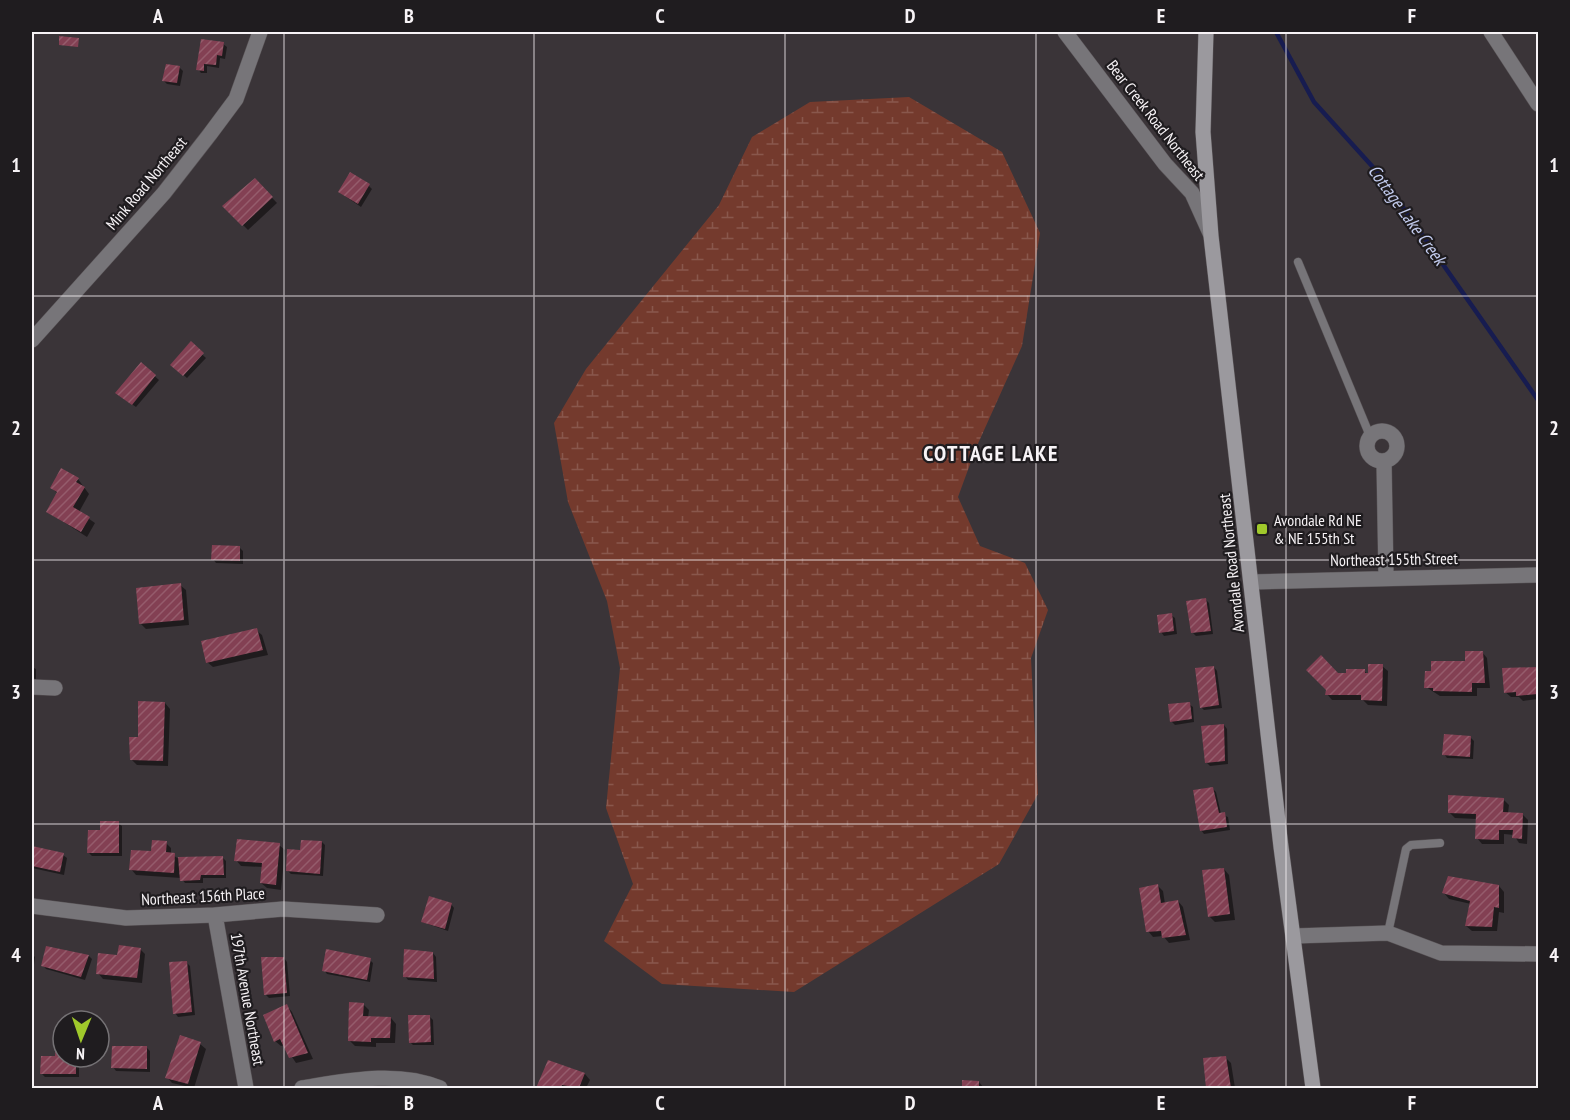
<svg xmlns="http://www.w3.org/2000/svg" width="1570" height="1120" font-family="'PT Sans Narrow',sans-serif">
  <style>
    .wetland { fill: url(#wetland-marsh) }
    .shadow { fill: #0007 }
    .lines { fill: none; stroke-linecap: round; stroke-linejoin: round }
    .stream { stroke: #171c50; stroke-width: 4.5 }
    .building { fill: url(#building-hatch) }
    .service-casing { stroke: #585356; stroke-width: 9 }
    .minor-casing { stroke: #585356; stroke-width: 16 }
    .tertiary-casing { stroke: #585356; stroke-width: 16 }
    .secondary-casing { stroke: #585356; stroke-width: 16 }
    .service { stroke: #777579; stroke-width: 8 }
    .minor { stroke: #777579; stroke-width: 15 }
    .tertiary { stroke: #777579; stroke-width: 15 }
    .secondary { stroke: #9b999e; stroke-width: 15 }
    .grid { fill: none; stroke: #f7f3f6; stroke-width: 1.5; stroke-opacity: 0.55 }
    .poi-dot { fill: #a0c92b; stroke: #1f1c1f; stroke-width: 2 }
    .labels { text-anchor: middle; stroke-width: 4.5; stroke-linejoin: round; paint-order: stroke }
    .street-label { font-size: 16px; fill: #f7f3f6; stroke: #1f1c1f }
    .poi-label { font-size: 16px; fill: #f7f3f6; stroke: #1f1c1f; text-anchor: start }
    .water-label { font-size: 18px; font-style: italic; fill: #c3ccef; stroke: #1f1c1f }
    .district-label { font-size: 22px; font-weight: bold; letter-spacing: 1.5px; fill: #f7f3f6; stroke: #1f1c1f }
    .neatline { fill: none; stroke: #f7f3f6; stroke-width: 2 }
    .grid-label { font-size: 20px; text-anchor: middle; font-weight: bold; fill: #f7f3f6 }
  </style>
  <defs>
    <pattern id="wetland-marsh" width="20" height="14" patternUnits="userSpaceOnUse" patternTransform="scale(1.5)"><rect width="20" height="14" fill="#743a2d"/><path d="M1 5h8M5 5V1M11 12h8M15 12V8" fill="none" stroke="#89574c"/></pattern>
    <pattern id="building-hatch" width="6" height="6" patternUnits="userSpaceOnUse" patternTransform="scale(1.5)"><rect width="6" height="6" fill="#834053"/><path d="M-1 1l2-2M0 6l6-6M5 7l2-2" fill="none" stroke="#955c6c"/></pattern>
  </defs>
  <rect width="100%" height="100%" fill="#3a3438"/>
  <path class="wetland" d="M909,97L1002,152L1040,233L1022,346L976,448L958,497L980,546L1025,563L1048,610L1031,658L1038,794L999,864L794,992L662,984L604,941L633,884L606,808L620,668L607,601L568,502L554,423L586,369L719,205L752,137L810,102Z"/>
  <path class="shadow" d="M223,44L227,47L225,59L220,58L219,68L207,66V73H201L198,69Z
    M179,67L183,71L180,86L167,84L164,81Z
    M255,180L277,203L248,230L224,206Z
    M369,186L372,189L361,207L339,192Z
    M191,344L206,358L187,378L172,365Z
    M141,364L159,380L136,407L120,396Z
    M62,470L78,479L89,494L79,512L95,523L87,537L48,512L57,493L52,488Z
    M240,548L243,551V564L216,563L213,559Z
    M180,585L186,590L189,625L146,629L140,623Z
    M1205,599L1209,603L1213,634L1196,636L1193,633Z
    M1171,615L1175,618L1177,634L1164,636L1161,632Z
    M256,630L262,635L268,655L213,667L207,662Z
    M1482,652L1487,658L1490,688H1477V696H1440L1426,687Z
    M1382,666L1388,671L1387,706L1368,705L1363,700H1332L1327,694L1338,674L1364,671L1369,675Z
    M32,667L36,669V679L32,678Z
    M1214,667L1217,671L1222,708L1204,710L1201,707Z
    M1504,669H1538V699L1523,701L1519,697H1511L1505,692Z
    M165,703L170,709L168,766L137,765L131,759Z
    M1189,704L1193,707L1194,722L1175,725L1171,721Z
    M1224,725L1227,729L1228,764L1210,766L1206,762Z
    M1470,737L1474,741L1473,759L1447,758L1444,754Z
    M1213,789L1216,792L1221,814L1228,817L1230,830L1204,834L1201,830Z
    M1503,799L1509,805L1508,813L1522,814L1528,820L1527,844L1519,843L1514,835L1504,834V844H1482L1477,838V819L1455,818L1449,812Z
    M118,823L122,826V856H92L89,853L102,832Z
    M322,842L325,845L323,876L291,874L288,871L302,851Z
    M166,843L171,848V854L179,859L222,857L226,861V878H203V883H185L181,878L136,875L131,869Z
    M279,845L285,850L281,890L267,888L261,883L263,867L241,866L236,860Z
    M32,847L63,855L67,858L64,875L32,868Z
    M1224,869L1229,875L1235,920L1215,922L1209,916Z
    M1158,886L1163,891L1165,904L1178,901L1183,907L1190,940L1169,943L1163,936L1153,937L1148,931Z
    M1499,886L1504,892V913L1499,912L1497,931H1472L1466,926L1471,904L1449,899L1444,893Z
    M451,904L454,908L448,931L422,922Z
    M47,947L89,956L92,959L85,980L46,969L43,965Z
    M140,949L145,954L142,983L103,979L98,973L118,957Z
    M433,953L436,957L437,982L408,980L405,976Z
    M32,954L35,957L32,980Z
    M284,958L287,962L290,996L269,998L265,994Z
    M370,960L373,963L370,982L327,974L324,970Z
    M186,962L190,966L195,1015L178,1017L175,1013Z
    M363,1004L369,1010L368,1018H391L396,1024L395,1043H376V1047L355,1046L350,1041Z
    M287,1006L292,1012L313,1059L296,1063L284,1045L281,1046L275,1041Z
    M429,1016L433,1020L434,1045H413L410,1042Z
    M200,1044L206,1049L194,1088L172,1083L167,1077Z
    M63,1045V1057H79V1077H45L42,1074L57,1058Z
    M147,1048L150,1051V1072L116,1071L113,1067Z
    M1226,1058L1231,1063L1235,1088H1208L1205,1060Z
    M549,1062L585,1074L590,1080L586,1088H538Z
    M963,1082H979L984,1088H963Z"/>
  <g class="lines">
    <path class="stream" d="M1276,32L1314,102L1381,176L1538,400"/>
  </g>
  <path class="building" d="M59,36L79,38L78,47L59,45Z
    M201,39L224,42L222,56L217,55L216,65L204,64V71L196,70Z
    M166,64L180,66L177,83L162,81Z
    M350,172L370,184L358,204L338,192Z
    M255,178L273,197L242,226L222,206Z
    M191,341L204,353L183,376L170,365Z
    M141,362L156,375L132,405L115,393Z
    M61,468L79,478L76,482L85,487L73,507L90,517L81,532L46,512L57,492L50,488Z
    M212,545L240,546V561L211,560Z
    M181,583L184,620L139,624L136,588Z
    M1206,598L1211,631L1191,633L1186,601Z
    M1172,613L1174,631L1159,633L1157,615Z
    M257,628L263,650L206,663L201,641Z
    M1465,651H1483L1485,683H1472V692L1433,691V688H1424L1425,671H1431V661H1465Z
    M1321,655L1338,673H1346V669H1365V673H1368V664H1383L1382,701L1361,700V695H1325L1326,690L1306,670Z
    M1214,666L1219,705L1200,708L1195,668Z
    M1538,667V694L1516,696V692L1504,693L1502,668Z
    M138,701L165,702L163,761L130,760L129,737H138Z
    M1190,702L1192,719L1170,722L1168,704Z
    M1224,724L1225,761L1205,763L1201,726Z
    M1444,734L1471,736L1470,757L1442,755Z
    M1213,787L1219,813L1225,812L1227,827L1200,831L1193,790Z
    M1448,795L1504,798L1503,812L1523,813L1522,839L1512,838L1513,830H1499V840L1475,839L1476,814L1448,813Z
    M100,821H119V853H87L88,830H100Z
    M237,839L280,843L276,885L260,883L262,863L234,861Z
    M152,840L167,841L166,852L175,853L174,873L129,870L131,850L151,851Z
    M301,840L322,841L320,874L286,871L287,849L300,850Z
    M32,846L64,853L60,872L32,866Z
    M223,856L224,875H201L200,880L180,881L178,857Z
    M1224,868L1230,914L1208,917L1202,870Z
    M1448,876L1499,885V908L1494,907L1492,927L1465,926L1470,901L1442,893Z
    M1158,884L1161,903L1178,900L1186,935L1162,938L1161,931L1146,932L1139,888Z
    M429,896L452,903L445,929L421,922Z
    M119,945L141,948L137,978L96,974L98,953L117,955Z
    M46,946L89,955L81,977L41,966Z
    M326,949L371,958L367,980L322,971Z
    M404,949L433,952L434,979L403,977Z
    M261,957H284L287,993L264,995Z
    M187,961L192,1012L173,1014L169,962Z
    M349,1002L364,1003L363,1016L391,1017L390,1038H371V1042L348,1041Z
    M287,1004L308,1053L289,1058L280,1039L274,1042L263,1015Z
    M408,1015H430L431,1042L409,1043Z
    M180,1035L201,1042L188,1084L165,1078Z
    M56,1043L63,1044V1057H76V1074H40L41,1056H55Z
    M112,1046H147V1069L111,1068Z
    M1226,1056L1231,1088H1206L1203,1058Z
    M548,1060L585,1073L579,1088L562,1085L561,1088H536Z
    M962,1080L979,1081V1088H962Z"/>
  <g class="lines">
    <g class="service-casing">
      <path id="service" d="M1298,262L1370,436
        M1388,933L1406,849L1411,845L1440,843"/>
    </g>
    <g class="minor-casing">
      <path id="minor" d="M1491,32L1538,104
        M1367 446a15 15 0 1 1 30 0a15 15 0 1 1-30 0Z
        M1384,461L1386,576
        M1251,582L1538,575
        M32,687L55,688
        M32,906L126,918L215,915L283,909L377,915
        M215,915L246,1088
        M1294,936L1388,933L1441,953L1538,954
        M302,1088C346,1081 397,1070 440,1088"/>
    </g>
    <g class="tertiary-casing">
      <path id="tertiary" d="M1065,32L1165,164L1192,193L1210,233
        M32,340L164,193L210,134L236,99L260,32"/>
    </g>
    <g class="secondary-casing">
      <path id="secondary" d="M1206,32L1203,132L1211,236L1281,847L1313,1088"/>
    </g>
    <use href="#service" class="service"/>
    <use href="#minor" class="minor"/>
    <use href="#tertiary" class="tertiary"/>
    <use href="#secondary" class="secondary"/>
  </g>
  <path class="grid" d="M284,32V1088M534,32V1088M785,32V1088M1036,32V1088M1286,32V1088M32,296H1538M32,560H1538M32,824H1538"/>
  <rect class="poi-dot" x="1256" y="523" width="12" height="12" rx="3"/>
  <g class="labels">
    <g class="street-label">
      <text transform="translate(1156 120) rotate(52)" y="6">Bear Creek Road Northeast</text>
      <text transform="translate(146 183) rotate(-50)" y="6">Mink Road Northeast</text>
      <text transform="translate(1394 559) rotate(-1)" y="6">Northeast 155th Street</text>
      <text transform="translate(1231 563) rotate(-96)" y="6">Avondale Road Northeast</text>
      <text transform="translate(203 896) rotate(-3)" y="6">Northeast 156th Place</text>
      <text transform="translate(248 999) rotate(80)" y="6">197th Avenue Northeast</text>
    </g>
    <g class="poi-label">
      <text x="1274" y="526">Avondale Rd NE<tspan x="1274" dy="18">&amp; NE 155th St</tspan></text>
    </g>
    <g class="water-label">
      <text transform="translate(1407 215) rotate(54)" y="6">Cottage Lake Creek</text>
    </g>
    <g class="district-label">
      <text x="991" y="461">COTTAGE LAKE</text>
    </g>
  </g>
  <rect width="1570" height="1120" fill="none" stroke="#1f1c1f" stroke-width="66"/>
  <g transform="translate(81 1039) rotate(182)"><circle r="28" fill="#1f1c1f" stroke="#757275" stroke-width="1.5"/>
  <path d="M0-4.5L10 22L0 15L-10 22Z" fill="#a0c92b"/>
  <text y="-9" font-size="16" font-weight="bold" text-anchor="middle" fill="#f7f3f6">N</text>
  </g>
  <rect x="33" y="33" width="1504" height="1054" class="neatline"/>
  <g class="grid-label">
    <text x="158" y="23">A</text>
    <text x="409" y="23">B</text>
    <text x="660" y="23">C</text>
    <text x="910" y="23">D</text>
    <text x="1161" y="23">E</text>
    <text x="1412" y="23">F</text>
    <text x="16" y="172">1</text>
    <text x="1554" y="172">1</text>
    <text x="16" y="435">2</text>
    <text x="1554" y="435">2</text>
    <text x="16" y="699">3</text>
    <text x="1554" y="699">3</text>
    <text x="16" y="962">4</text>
    <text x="1554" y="962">4</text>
    <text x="158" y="1110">A</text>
    <text x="409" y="1110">B</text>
    <text x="660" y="1110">C</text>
    <text x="910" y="1110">D</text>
    <text x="1161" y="1110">E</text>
    <text x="1412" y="1110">F</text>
  </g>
</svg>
